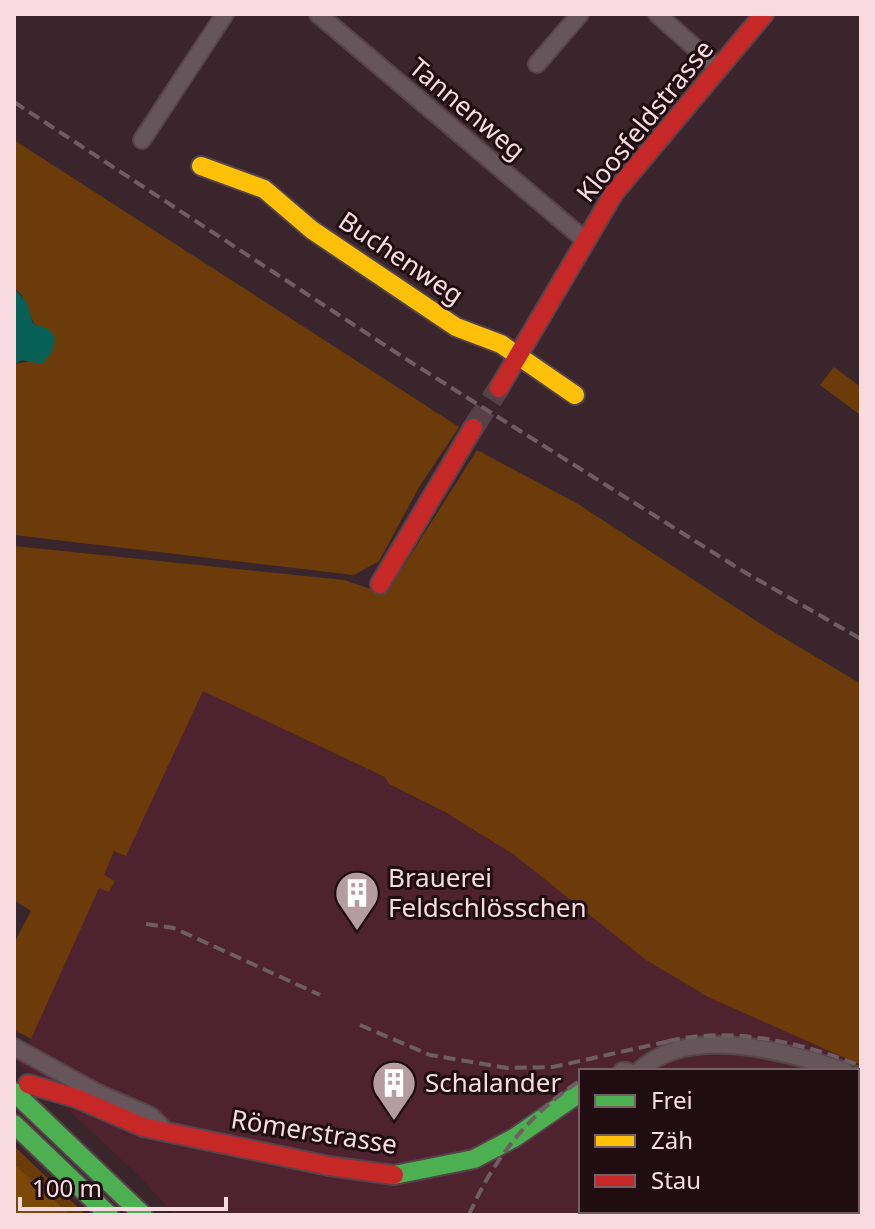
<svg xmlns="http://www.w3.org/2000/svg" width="875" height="1229" font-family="'Noto Sans',sans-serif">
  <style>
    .built { fill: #4e222f }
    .green { fill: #6b3c09 }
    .forest { fill: #7d4708 }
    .water { fill: #066057 }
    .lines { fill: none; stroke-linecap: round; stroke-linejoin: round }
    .secondary-tunnel { stroke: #574047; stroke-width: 22; stroke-dasharray: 22 11; stroke-linecap: butt }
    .street-casing { stroke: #57444a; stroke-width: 20 }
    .fast-casing { stroke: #57444a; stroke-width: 22 }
    .slow-casing { stroke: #57444a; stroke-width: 22 }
    .jam-casing { stroke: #57444a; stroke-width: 22 }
    .street { stroke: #66555a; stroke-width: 16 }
    .fast { stroke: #4caf50; stroke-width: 18 }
    .slow { stroke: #ffc107; stroke-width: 18 }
    .jam { stroke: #c62828; stroke-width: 18 }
    .rail { stroke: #6e5e63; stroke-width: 4; stroke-dasharray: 12 6; stroke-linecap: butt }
    .labels { text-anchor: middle; stroke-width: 6; stroke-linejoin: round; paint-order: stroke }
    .street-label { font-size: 26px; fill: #f7dbe1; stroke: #1f0d12 }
    .poi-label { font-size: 26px; fill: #f7dbe1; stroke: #1f0d12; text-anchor: start }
  </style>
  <rect width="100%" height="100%" fill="#3b252c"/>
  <path class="built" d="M203,690L385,777L389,785L445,812L513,854L646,960L708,997L858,1064L854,1071H581V1211H853L855,1215H175L138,1175L19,1064L99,887L110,892L115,881L103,875L115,851L125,855Z"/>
  <path class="green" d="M14,140L459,427L419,487L379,561L354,575L14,535V364L31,361L55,338L49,330L34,324L21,294L14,288Z
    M834,367L861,387L859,414L820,385Z
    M477,450L578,504L764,626L861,684V1065L708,997L646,960L513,854L445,812L389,784L385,777L203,691L126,856L114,851L104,875L115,881L109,892L99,888L31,1039L14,1030V943L31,911L14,900V546L344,580L380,592L398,575Z
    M14,1146L86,1215H71L14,1164Z"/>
  <path class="forest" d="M14,1164L71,1215H14Z"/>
  <path class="water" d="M14,288L27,303L33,324L49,329L55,338L52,352L42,364L22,360L14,364Z"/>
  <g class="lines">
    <path class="secondary-tunnel" d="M473,428L499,388"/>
    <g class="street-casing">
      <path id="street" d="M318,14L586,241
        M657,14L719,69
        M537,64L580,14
        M142,140L225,14
        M14,1047L98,1093L151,1116L165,1130
        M622,1071H627
        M639,1071C689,1023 788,1052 845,1071
        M857,1075L861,1076
        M728,1211L730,1215"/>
    </g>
    <g class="fast-casing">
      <path id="fast" d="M14,1092L143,1215
        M14,1124L109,1215
        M394,1175L474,1159L514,1138L581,1092"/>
    </g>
    <g class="slow-casing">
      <path id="slow" d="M201,166L264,189L312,230L456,327L501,344L575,395"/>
    </g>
    <g class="jam-casing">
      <path id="jam" d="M499,388L614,193L764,14
        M380,584L473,428
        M28,1084L76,1098L143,1127L329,1166L394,1175"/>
    </g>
    <use href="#street" class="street"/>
    <use href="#fast" class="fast"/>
    <use href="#slow" class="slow"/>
    <use href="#jam" class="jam"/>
    <path class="rail" d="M14,102L409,361L741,570L861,639
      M146,924L174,928L320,995
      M360,1025L430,1055L507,1068L553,1067L679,1039
      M668,1041C733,1026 800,1042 861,1066
      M469,1215C493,1159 530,1113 581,1080"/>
  </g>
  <defs>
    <g id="building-pin" transform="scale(2.3)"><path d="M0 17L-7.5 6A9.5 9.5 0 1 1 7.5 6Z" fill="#b59ba2" stroke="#1f0d12"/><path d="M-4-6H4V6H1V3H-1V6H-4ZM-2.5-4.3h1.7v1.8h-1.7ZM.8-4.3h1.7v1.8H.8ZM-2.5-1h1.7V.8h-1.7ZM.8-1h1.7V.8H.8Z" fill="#fff"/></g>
  </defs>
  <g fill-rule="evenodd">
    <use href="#building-pin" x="357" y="893"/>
    <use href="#building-pin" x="394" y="1083"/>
  </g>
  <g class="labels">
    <g class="street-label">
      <text transform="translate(467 109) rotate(40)" y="9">Tannenweg</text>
      <text transform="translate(645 121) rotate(-51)" y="9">Kloosfeldstrasse</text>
      <text transform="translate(401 258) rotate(34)" y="9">Buchenweg</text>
      <text transform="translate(314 1132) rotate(9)" y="9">Römerstrasse</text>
    </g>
    <g class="poi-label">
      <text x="388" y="887">Brauerei<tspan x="388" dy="30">Feldschlösschen</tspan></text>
      <text x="425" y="1092">Schalander</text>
    </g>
  </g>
  <rect width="875" height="1229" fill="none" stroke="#f7dbe1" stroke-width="32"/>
  <rect x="579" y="1069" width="280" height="144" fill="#1f0d12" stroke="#755f65" stroke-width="2"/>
  <rect x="595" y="1095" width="40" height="12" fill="#4caf50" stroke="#755f65" stroke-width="2"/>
  <text x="651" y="1109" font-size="24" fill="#f7dbe1">Frei</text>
  <rect x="595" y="1135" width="40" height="12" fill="#ffc107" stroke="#755f65" stroke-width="2"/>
  <text x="651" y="1149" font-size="24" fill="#f7dbe1">Zäh</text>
  <rect x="595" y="1175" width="40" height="12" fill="#c62828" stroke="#755f65" stroke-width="2"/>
  <text x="651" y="1189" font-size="24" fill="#f7dbe1">Stau</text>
  <path d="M20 1197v12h206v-12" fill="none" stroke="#f7dbe1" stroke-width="4"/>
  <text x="32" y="1197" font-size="24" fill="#f7dbe1" stroke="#1f0d12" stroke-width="6" paint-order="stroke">100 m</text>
</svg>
